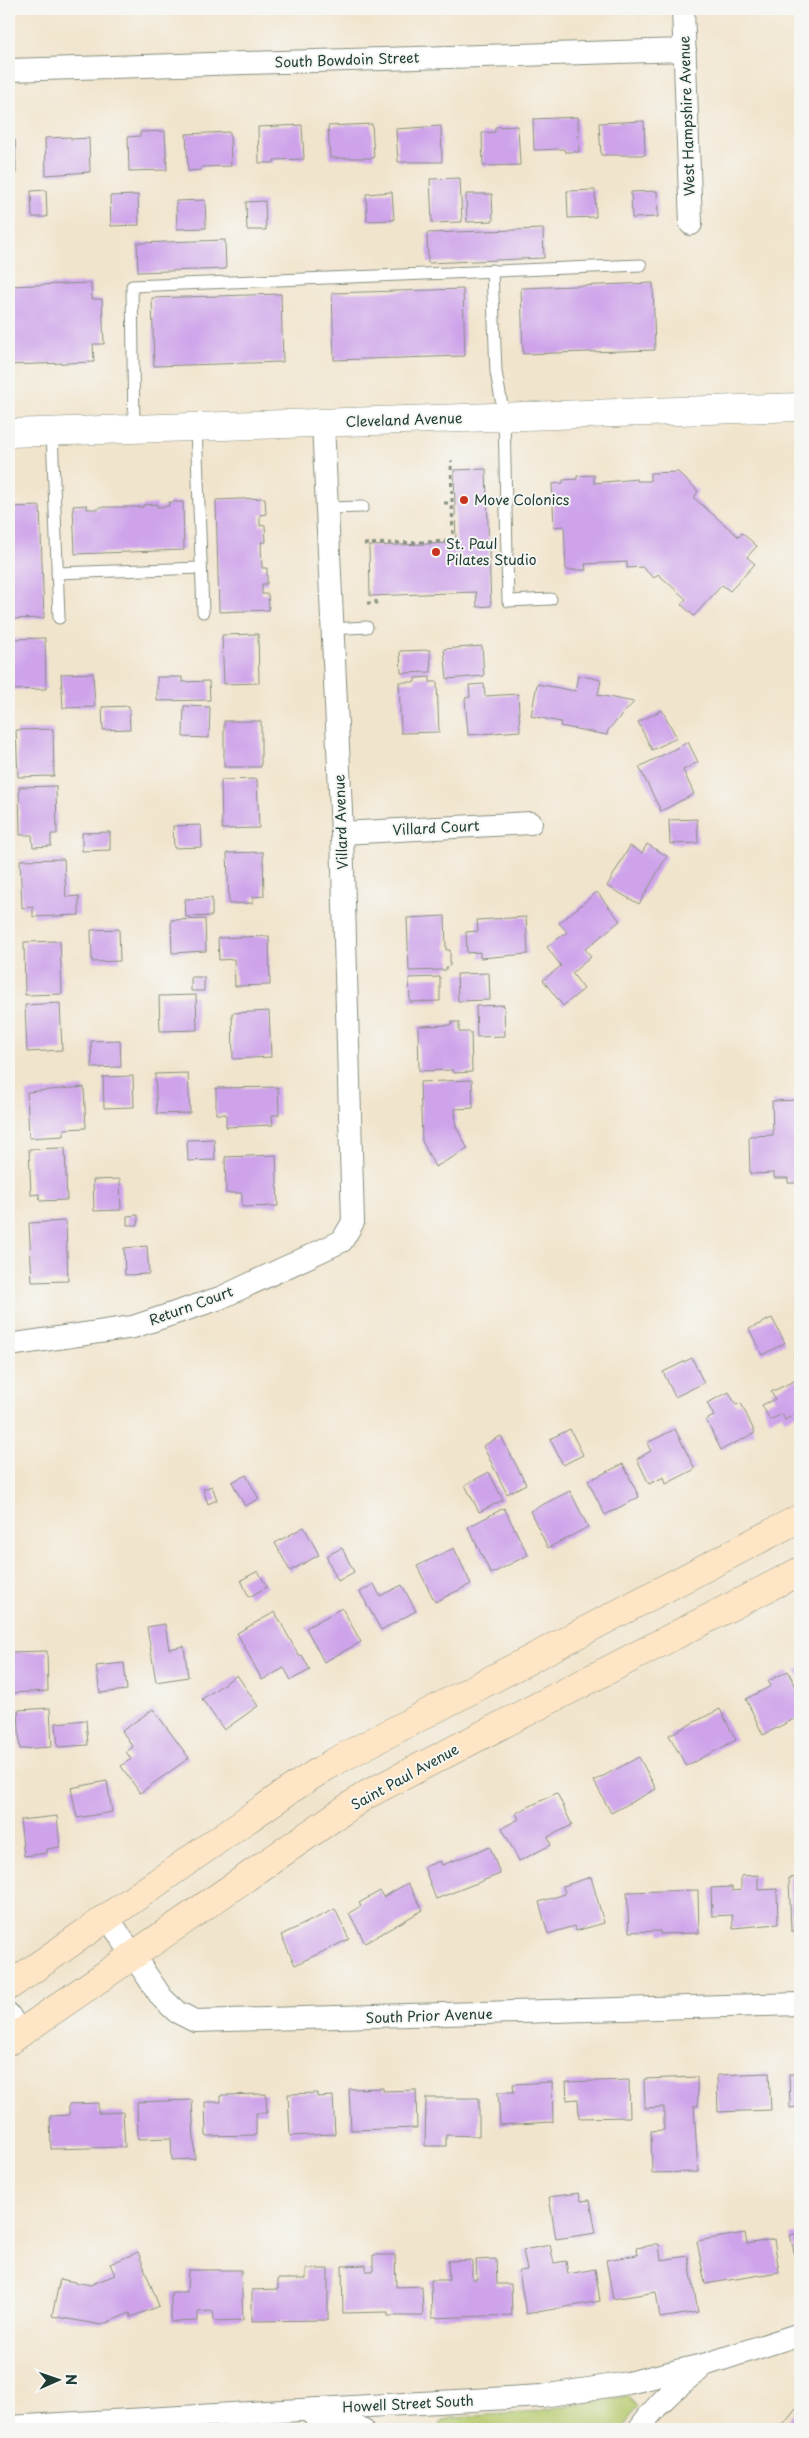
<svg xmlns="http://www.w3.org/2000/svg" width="809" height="2438" font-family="'Playpen Sans',sans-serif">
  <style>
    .green { fill: #b6ca6e; stroke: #6a8451 }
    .building { fill: #cea3ea }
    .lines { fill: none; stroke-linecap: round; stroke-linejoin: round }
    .service-casing { stroke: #889080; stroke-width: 13 }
    .minor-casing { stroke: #889080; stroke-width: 24 }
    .tertiary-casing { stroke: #889080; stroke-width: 29 }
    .secondary-casing { stroke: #889080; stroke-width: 29 }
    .path { stroke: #889080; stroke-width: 3; stroke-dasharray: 4 4; stroke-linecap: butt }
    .service { stroke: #fff; stroke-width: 11 }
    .minor { stroke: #fff; stroke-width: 22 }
    .tertiary { stroke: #fff; stroke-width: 28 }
    .secondary { stroke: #fde5c5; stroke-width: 28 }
    .poi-dot { fill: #c8321e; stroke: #f6f6f2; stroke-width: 2 }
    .labels { text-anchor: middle; stroke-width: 4; stroke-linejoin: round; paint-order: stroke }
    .street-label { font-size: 14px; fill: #1f3d34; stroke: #f6f6f2 }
    .poi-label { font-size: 14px; fill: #1f3d34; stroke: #f6f6f2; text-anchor: start }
  </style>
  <rect width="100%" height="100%" fill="#f6f6f2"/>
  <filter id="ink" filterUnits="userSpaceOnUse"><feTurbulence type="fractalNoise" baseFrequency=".02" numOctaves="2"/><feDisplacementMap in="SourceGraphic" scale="10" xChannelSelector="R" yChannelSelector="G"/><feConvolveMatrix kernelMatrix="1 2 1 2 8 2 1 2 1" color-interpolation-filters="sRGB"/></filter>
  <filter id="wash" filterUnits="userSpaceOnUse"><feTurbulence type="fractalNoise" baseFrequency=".0096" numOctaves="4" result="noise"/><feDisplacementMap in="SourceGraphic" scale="20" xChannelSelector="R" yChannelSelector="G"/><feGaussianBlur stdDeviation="1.12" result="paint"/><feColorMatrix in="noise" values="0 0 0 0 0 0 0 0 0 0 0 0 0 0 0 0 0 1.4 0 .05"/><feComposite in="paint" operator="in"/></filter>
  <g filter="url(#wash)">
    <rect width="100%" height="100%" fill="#f1e4cc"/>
    <path class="green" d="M627,2396L637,2406L623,2429H438L442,2422L452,2417L524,2413Z"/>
    <g id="blocks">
      <path class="building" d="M578,117L579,152H565L564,149L534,150L533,119Z
        M644,121L645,155H601L599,123Z
        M372,124L374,158H330L328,126Z
        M302,125L304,159L274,160V163H259L258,127Z
        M441,126L442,162H398L396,129Z
        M518,126L520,165L483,166L482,133L495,132V127Z
        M165,131L167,170L129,171L128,137L140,136V132Z
        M230,132L231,166L201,167V170L188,171L186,134Z
        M71,137V139L89,138L90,172L46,175L45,138Z
        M9,140H15L16,173H9Z
        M460,178L462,222L432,223L430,179Z
        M46,190L47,217H32L31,191Z
        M595,190L596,217L568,218L567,191Z
        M657,191L658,217L632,218L631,192Z
        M392,192L394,220L367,221L366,194Z
        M466,194H492L493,221L467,222Z
        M138,195L139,225L111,226L110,196Z
        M205,200L206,228L177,229L176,201Z
        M265,201L266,230H247L246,202Z
        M543,229L544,258L428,263L427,233Z
        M225,240L226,269L138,272L137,243Z
        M91,283L92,299H102L104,344H93L94,362L9,365V286Z
        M653,283L655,350L523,354L521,288Z
        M463,289L465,356L334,360L332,293Z
        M281,294L283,362L154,366L152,298Z
        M486,469L491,606L477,607L476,592L370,596L369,546L456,543L454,470Z
        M678,472L698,491L694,498L739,537L742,533L757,546L747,557L755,564L730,591L722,585L694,616L681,604L686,599L658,574L654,578L642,567L627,568V562L585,564L586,570H566L564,526L554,527L552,484L563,483V480L577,479V476L594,475V483L637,479V481H650V473Z
        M265,498L266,514L260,515V526L265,525L266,542H261L262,568H267V584H262V594H268L269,610L219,612L216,500Z
        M169,502H183L184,550L75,554L73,506L87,505V509H99V507H143V505L157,504V507L169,506Z
        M40,506L44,618L9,619V507Z
        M258,634L259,683L224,684L222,635Z
        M45,638L46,689L9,690V639Z
        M482,646L484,676L447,679L444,649Z
        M430,650L431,672L401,673L400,651Z
        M93,673L95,707L63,708L61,674Z
        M578,675L601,680L598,695L634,702L608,730L607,735L560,726L561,722L531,716L537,684L575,691Z
        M157,677H182V682L209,681L210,700L157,701Z
        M430,677V682H437L439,732L401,733L399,682H415V678Z
        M484,684L485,696L518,694L520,731L468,735L465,698L470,697L469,685Z
        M129,706L130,729L103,730L102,707Z
        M184,706L210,707L209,738L183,737Z
        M662,710L677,738L652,750L638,722Z
        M224,721H261V767H224Z
        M53,729L54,776L18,777L16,730Z
        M688,742L698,762L683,770L694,794L661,811L639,767Z
        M257,779L259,828L222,829L221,780Z
        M56,786L57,834H51V846L33,847L32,835H20L19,787Z
        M697,819L698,843L670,844L669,820Z
        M201,825L202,847L174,848L173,826Z
        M110,832V850L82,851V833Z
        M647,844L667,856L639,904L607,886L630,846L642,853Z
        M263,852L264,896L253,897V903L229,904L227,853Z
        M64,859L66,897L79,896V915L33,917V907L22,908L20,860Z
        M597,892L620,921L585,949L591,957L572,973L584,989L563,1006L543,980L561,966L547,947L567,932L559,923Z
        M212,898V916L186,917L185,899Z
        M445,916L446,950H450V966L446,967V970L409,971L407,918Z
        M526,917L528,954L480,958V952L467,953L466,932L478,931L477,920Z
        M205,919L206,951L172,953L171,920Z
        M119,929L120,961L92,962L91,930Z
        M269,936L270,985L235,986L234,959L219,960L218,938Z
        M60,941L62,994L25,995L24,942Z
        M489,973L490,1000L458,1001L457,974Z
        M191,977H204V991H191Z
        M440,977V1001L410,1002L409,978Z
        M196,995L197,1030L160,1031L159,996Z
        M60,1003L62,1050L27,1052L25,1005Z
        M504,1005L505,1036L477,1037L476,1006Z
        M269,1011L271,1057L233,1059L232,1013Z
        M452,1022H459V1032H471L472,1072L454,1073L453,1070L419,1071L418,1026L452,1025Z
        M120,1040L121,1067L92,1068L91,1041Z
        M188,1073L190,1113L157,1114L155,1074Z
        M133,1076L134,1107L104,1108L103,1077Z
        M472,1080L473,1108L455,1109L456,1127L468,1149L435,1167L422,1141L420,1082Z
        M84,1087L86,1128L64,1129V1136L29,1138L27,1092Z
        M278,1087L279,1115H272L273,1125L226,1127V1114H216V1088Z
        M800,1100V1183H788V1178H774V1173L750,1174L749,1136L773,1135L772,1101Z
        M214,1139L215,1160L188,1161L187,1140Z
        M65,1148L67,1200L40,1201L39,1194L31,1195L29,1149Z
        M276,1155L278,1206L242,1207V1193H226L225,1157Z
        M120,1179L121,1210L94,1211L93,1180Z
        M138,1215V1225H127V1216Z
        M66,1221L68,1281L32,1282L29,1223Z
        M147,1246L149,1274L125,1275L124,1248Z
        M772,1318L785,1343L762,1355L749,1329Z
        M800,1350V1365L794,1353Z
        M692,1358L704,1383L675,1397L663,1372Z
        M798,1379L800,1384V1412L785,1420L782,1414L770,1420L762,1405L775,1399L771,1392Z
        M729,1392L736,1405L741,1403L755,1433L721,1450L706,1420L714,1416L707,1403Z
        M570,1429L583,1455L563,1465L550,1439Z
        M675,1429L695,1469L666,1484L664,1477L649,1484L637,1459L651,1451L647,1443Z
        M501,1436L526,1484L507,1494L483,1446Z
        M623,1464L639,1497L605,1515L588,1481Z
        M489,1472L503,1500L479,1512L465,1485Z
        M246,1475L259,1499L245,1506L232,1482Z
        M212,1486L217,1500L208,1504L203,1489Z
        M570,1491L588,1527L548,1548L530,1511Z
        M504,1508L528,1555L491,1574L468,1527Z
        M304,1527L319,1555L290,1571L275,1543Z
        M342,1548L354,1572L338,1581L326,1556Z
        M454,1548L471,1584L435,1602L417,1566Z
        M258,1571L267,1587L249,1597L241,1580Z
        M374,1584L380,1596L402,1585L416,1611L381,1630L360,1592Z
        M342,1608L361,1642L324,1662L306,1628Z
        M275,1612L299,1656L302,1655L310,1670L291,1680L284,1668L262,1680L237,1633Z
        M165,1624L169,1649L184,1646L188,1677L156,1682L147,1627Z
        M47,1651L48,1691L11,1693V1677H9L10,1652Z
        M124,1663L127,1690L100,1693L96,1666Z
        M800,1667V1679L796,1670Z
        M788,1671L800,1695V1716L763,1735L746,1699L771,1686L768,1681Z
        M237,1675L258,1706L224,1730L202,1699Z
        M50,1708L52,1747L20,1749L18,1710Z
        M153,1709L189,1758L140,1793L121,1766L131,1759L126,1752L133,1747L122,1731Z
        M720,1709L736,1740L686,1766L669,1735Z
        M86,1720L88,1745L58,1747L56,1723Z
        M639,1757L656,1789L611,1813L594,1781Z
        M107,1781L112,1812L77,1818L71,1788Z
        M557,1793L572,1825L548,1837L551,1845L519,1861L502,1828L519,1819L516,1813Z
        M57,1816L60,1847L47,1849V1853L24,1856L20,1820Z
        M490,1847L500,1874L436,1899L424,1867L440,1861L442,1865Z
        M758,1875V1890L777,1889L778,1924L733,1928L732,1915L712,1916L711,1888L732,1887V1891L741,1890V1876Z
        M591,1877L604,1923L576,1931L574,1926L548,1934L539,1902L565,1894L563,1886Z
        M800,1877V1931H791L789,1878Z
        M408,1883L423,1910L365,1943L349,1913L361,1906L359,1903L380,1891L383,1897Z
        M698,1890L699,1933L660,1934V1931L629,1932L627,1892Z
        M335,1909L349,1939L295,1965L281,1935Z
        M769,2073L771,2110L718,2112L717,2075Z
        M789,2074H800V2107L790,2108Z
        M697,2077L698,2106H694L698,2172L652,2173L651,2131L664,2130V2107L645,2108L644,2079Z
        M629,2080L630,2117L579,2118L578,2099L567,2100L566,2082Z
        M552,2082L553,2122L500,2125L498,2092H514L513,2084Z
        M383,2088V2091L416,2090L417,2128L351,2130L349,2089Z
        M317,2093V2097L333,2096L335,2134L290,2136L288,2094Z
        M266,2094L267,2113H256V2135L206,2136L205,2102H221V2095Z
        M426,2098H479V2136L446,2135V2146H425Z
        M192,2100L195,2159L172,2160L171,2138L138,2139L137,2102Z
        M98,2103V2113L123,2112L125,2147L51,2149L50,2116L69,2115V2104Z
        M579,2193L581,2201L590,2200L596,2233L556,2239L549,2197Z
        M745,2233L747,2244L774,2239L779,2272L705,2284L697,2241Z
        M800,2233V2268L798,2269L790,2235Z
        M659,2244L661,2260L688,2256L698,2312L660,2318L656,2292L613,2299L606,2260L637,2255L636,2248Z
        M550,2245L554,2263L566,2261L568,2274L595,2269L600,2301L526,2314L519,2271L527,2270L523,2250Z
        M138,2252L159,2306L131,2317L130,2313L101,2325L52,2316L60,2279L90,2285L115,2275L110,2264Z
        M373,2255H395L396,2287L422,2286L423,2316H388V2312L343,2313L342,2266L366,2265V2271H373Z
        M496,2259L497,2284H511L512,2315L432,2318L431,2280H449L448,2261L472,2260V2279H477L476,2260Z
        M306,2269H328V2320L252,2321V2290L278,2289V2279H306Z
        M188,2270H241L243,2320L214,2321L213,2311L198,2312V2321L171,2322V2292H187Z
        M800,2404V2429H780Z"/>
    </g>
  </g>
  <g filter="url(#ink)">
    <use href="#blocks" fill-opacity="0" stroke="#889080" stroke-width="1"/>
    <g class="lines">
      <g class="service-casing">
        <path id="service" d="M492,270L496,372L504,416L508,601L551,599
          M196,427L203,612
          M134,429L132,286L641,265
          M52,431L59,618
          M327,508L363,507
          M57,573L201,568
          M331,629L367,627"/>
      </g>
      <g class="minor-casing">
        <path id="minor" d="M683,9L691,224
          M9,70L685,50
          M342,833L531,823
          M9,1345L133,1327L220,1298L342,1241L353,1222L342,833L323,423
          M108,1918L162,1998L177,2012L195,2021L800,2004
          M9,2015L20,2033
          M313,2415L362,2429
          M9,2427L542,2396L628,2383L707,2364L800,2334
          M639,2429C655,2406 675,2387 698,2371"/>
      </g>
      <g class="tertiary-casing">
        <path id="tertiary" d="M9,433L800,407"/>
      </g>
      <g class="secondary-casing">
        <path id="secondary" d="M9,1986L288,1791L332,1763L800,1518
          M9,2041L366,1795L800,1571"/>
      </g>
      <path class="path" d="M444,503H452
        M364,544L453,541L451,461
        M367,603H376V596"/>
      <use href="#service" class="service"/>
      <use href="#minor" class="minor"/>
      <use href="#tertiary" class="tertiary"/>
      <use href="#secondary" class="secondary"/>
    </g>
  </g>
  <g class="poi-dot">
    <circle cx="464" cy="500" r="5"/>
    <circle cx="436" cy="552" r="5"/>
  </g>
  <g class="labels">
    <g class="street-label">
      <text transform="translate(347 60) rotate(-2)" y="5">South Bowdoin Street</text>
      <text transform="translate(687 116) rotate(-92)" y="5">West Hampshire Avenue</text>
      <text transform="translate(404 420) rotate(-2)" y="5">Cleveland Avenue</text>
      <text transform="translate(341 822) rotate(-92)" y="5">Villard Avenue</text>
      <text transform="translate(436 828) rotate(-3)" y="5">Villard Court</text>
      <text transform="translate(191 1306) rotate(-20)" y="5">Return Court</text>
      <text transform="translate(405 1777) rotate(-29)" y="5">Saint Paul Avenue</text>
      <text transform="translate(429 2016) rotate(-2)" y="5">South Prior Avenue</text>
      <text transform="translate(408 2404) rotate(-3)" y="5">Howell Street South</text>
    </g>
    <g class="poi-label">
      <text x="474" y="505">Move Colonics</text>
      <text x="446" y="549">St. Paul<tspan x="446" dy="16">Pilates Studio</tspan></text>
    </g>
  </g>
  <rect width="809" height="2438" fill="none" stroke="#f6f6f2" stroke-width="30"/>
  <g transform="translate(58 2380) rotate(88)" stroke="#f6f6f2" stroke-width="4" paint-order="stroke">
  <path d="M0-4L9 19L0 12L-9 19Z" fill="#1f3d34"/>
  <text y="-8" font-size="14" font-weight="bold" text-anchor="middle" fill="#1f3d34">N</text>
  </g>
</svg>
